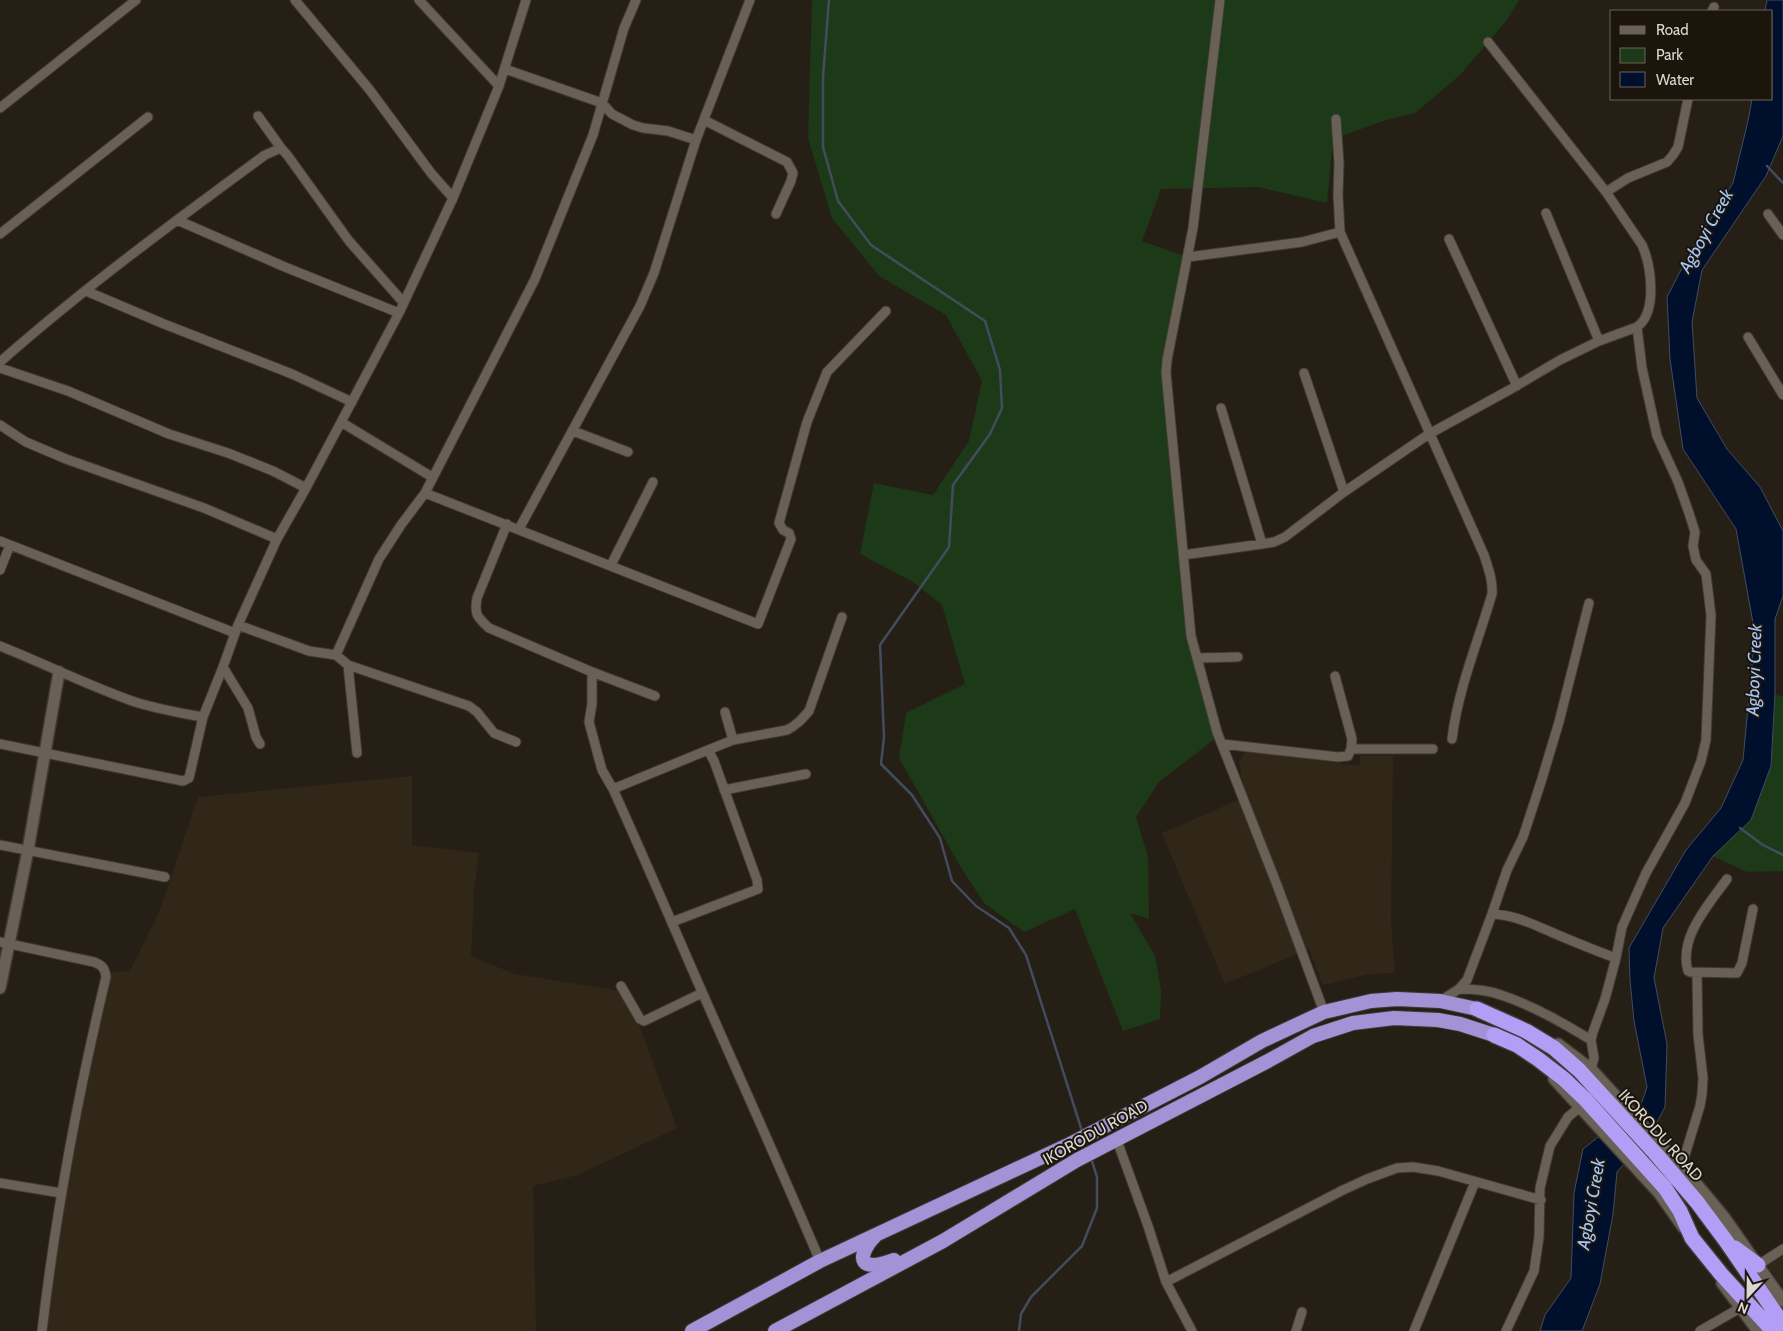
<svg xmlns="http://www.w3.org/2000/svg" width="1783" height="1331" font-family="Cabin,sans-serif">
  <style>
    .built { fill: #312718 }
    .green { fill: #1c3a18 }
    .water { fill: #00102c; stroke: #424c5e }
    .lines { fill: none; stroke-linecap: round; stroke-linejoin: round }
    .stream { stroke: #424c5e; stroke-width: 2.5 }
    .minor-casing { stroke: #403a34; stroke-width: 11 }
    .tertiary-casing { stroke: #403a34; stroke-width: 14 }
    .trunk-casing { stroke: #403a34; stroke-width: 16 }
    .motorway-casing { stroke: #403a34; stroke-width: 18 }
    .minor { stroke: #696156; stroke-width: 9 }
    .tertiary { stroke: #696156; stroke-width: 11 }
    .trunk { stroke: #a492d6; stroke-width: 14 }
    .motorway { stroke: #b39ef6; stroke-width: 15 }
    .labels { text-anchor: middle; stroke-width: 4; stroke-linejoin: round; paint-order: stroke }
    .street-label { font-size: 16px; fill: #dcd7d1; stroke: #1c150c }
    .water-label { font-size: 18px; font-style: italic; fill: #a2c6f8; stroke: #1c150c }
  </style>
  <rect width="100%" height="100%" fill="#261f15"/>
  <path class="built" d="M1246,751L1360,766V756H1393L1391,922L1395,973L1370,974L1323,985L1309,949L1225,984L1162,833L1245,797L1239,762Z
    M412,776V845L479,853L474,891L471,956L515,974L627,992L677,1128L578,1175L533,1186L536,1331H38L93,1049L110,972L130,971L160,910L198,797Z
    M1783,1255V1287L1768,1266Z"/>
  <path class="green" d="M812,0H1519L1507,20L1460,75L1415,113L1386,120L1333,139L1327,203L1258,187L1161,189L1142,241L1187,257L1171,373L1195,650L1220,735L1159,782L1136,817L1148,857L1149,919L1130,913L1155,956L1161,990L1160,1019L1123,1031L1075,909L1024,932L984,903L960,866L899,758L906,713L965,684L942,605L913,582L860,554L874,483L933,495L969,441L982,381L946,315L879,276L832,218L808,138Z
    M1775,694L1783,697V871L1747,872L1713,856L1751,819L1771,766Z"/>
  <path class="water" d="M1767,0H1783V136L1766,176L1702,270L1692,322L1697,398L1727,449L1760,487L1783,531V596L1775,619V694L1771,766L1751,820L1713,856L1663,928L1654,978L1667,1044L1665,1107L1651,1133L1617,1172L1613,1214L1600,1284L1582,1331H1540L1545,1315L1571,1278L1574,1193L1583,1149L1642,1102L1647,1087L1634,1021L1630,980L1629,948L1686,850L1721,808L1743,760L1755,634L1736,529L1683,449L1670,359L1667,297L1691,251L1733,183L1748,121L1752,99H1772V11H1765Z"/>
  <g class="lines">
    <path class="stream" d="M829,0L823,77V147L838,201L871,245L985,321L1000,370L1002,408L990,434L953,485L949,547L880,645L884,737L881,764L912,795L940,838L952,881L976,906L1009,928L1026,955L1082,1131
      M1767,166L1783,183
      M1740,828L1763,845L1783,855
      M1019,1331L1021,1314L1031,1297L1082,1246L1097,1208V1177L1091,1158"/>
    <g class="minor-casing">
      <path id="minor" d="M295,0L369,89L431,173L453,198
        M419,0L499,86
        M1220,0L1193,228L1167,360L1166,373L1191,636L1197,658L1217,732L1277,885L1324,1012
        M1712,11L1714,7
        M1488,42L1606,192L1642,245C1651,265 1658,312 1637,327L1642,368L1657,436L1678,482L1689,513L1695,532L1693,546L1696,560L1706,574L1711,615L1706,740L1701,761L1685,803L1646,873L1622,927L1616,958L1605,999L1593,1032L1591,1040L1594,1058L1591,1069
        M505,69L602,103L612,114L633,125L643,128L668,131L696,140
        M0,108L136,0
        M258,116L281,148
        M704,120L787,162L793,173L791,181L776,214
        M1606,192L1628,178L1667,162L1673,155L1678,147L1688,99
        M1546,213L1599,341
        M1768,214L1783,235
        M177,220L285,267L399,313
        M1340,232L1484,555C1488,568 1493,580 1492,594C1478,642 1458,689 1452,739
        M0,234L148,117
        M1449,239L1517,386
        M1188,257L1302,242L1340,232L1338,195L1339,163L1336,119
        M86,291L164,324L292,374L352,402
        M1748,337L1783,395
        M0,362C84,288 175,221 265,155L281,148L288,156L349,241L403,302
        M0,368L68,391L169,434L228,453L273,471L306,488
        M1304,373L1344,492
        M1221,408L1262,544
        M341,422L432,477
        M0,425L26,442L66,459L204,508L277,539
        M573,431L628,452
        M425,493L758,624L791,539L789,533L783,530L779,523L807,422L827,372L886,311
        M507,524L477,598C474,614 477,617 489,628L592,672V704L589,722L602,770L613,789C644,857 673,926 703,994C742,1083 782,1171 820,1261
        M519,529L640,306L654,273L696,140L750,0
        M0,541L235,633
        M1183,555L1262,544L1274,542L1285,537L1344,492L1429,434L1511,389L1560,360L1599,341L1637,327
        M611,565L653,482
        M0,570L10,545
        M238,625L309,651L336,655L348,665L469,706L477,712L494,733L516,742
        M0,646C45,664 89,686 135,702C157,709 180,713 203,717
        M336,655L379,559L401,525L425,493L535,279L593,135L624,28L636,0
        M1197,658L1238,657
        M348,665L357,753
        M223,667L248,708L256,737L260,744
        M592,672L655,696
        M725,712L733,740
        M0,744L183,781L189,778L203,717L223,667L238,625L277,539L306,488L399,313L453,198L499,86L526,0
        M1222,744L1338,757L1348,756L1351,749L1352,739L1335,676
        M1351,749H1433
        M708,750L733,740L787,730C797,725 802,719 809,711L842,617
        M613,789L708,750L714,761L757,880L758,889L672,922
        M724,790L806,774
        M0,845L165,877
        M1727,879C1709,904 1678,938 1688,971L1690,972L1737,973L1742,963L1753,909
        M1492,914C1517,915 1536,926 1558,935C1577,943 1596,951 1616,958
        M0,942L94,962C102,965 105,968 106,977C78,1094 56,1211 42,1331
        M621,986L640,1019L644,1021L702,993
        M1459,989C1473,989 1488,990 1501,995C1532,1005 1563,1023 1591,1040
        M1440,1001L1459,989L1467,980L1492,914L1507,870L1523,837L1541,782L1559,722L1589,603
        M1119,1146L1148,1226L1166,1282L1192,1331
        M1681,1168L1700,1106L1702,1094L1703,1078L1698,1035L1697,973
        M0,1183L61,1193
        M1758,1265L1783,1249
        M1166,1282L1343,1190L1367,1179L1397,1168L1413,1167L1438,1171L1541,1200
        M1296,1331L1302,1312
        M1414,1331L1475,1182
        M1506,1331L1534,1271L1539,1237L1540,1188L1550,1146L1568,1117L1580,1107
        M1700,1331L1740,1308"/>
    </g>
    <g class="tertiary-casing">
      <path id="tertiary" d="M0,988L28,850L59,672
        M1558,1044L1591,1069L1700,1188L1724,1217L1783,1301
        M1554,1079L1659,1193L1683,1227
        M1722,1283L1758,1331"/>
    </g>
    <g class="trunk-casing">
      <path id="trunk" d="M875,1236C867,1244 853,1265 874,1265C881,1265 888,1262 894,1260
        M692,1331L820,1261L1070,1144L1200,1077L1262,1041L1324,1012L1371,1001L1397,999L1440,1001L1477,1009
        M775,1331L943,1241L1077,1160L1268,1061L1313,1036L1353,1023L1394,1018L1438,1020L1460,1024L1494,1035"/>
    </g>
    <g class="motorway-casing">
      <path id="motorway" d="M1477,1009L1526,1031L1554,1048L1579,1070L1655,1153L1697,1202L1726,1241L1783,1324
        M1494,1035L1517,1045L1538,1059L1564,1079L1585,1099L1665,1188L1680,1211L1692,1238L1721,1274L1773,1331
        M1735,1248L1758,1265"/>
    </g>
    <use href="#minor" class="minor"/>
    <use href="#tertiary" class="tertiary"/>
    <use href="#trunk" class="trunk"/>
    <use href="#motorway" class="motorway"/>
  </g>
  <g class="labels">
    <g class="street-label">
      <text transform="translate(1095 1132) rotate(-29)" y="6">IKORODU ROAD</text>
      <text transform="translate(1661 1135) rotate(48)" y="6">IKORODU ROAD</text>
    </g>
    <g class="water-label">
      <text transform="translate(1706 231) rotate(-61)" y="6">Agboyi Creek</text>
      <text transform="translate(1754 670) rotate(-88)" y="6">Agboyi Creek</text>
      <text transform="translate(1591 1204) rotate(-80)" y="6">Agboyi Creek</text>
    </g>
  </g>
  <rect x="1610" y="10" width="162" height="90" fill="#1c150c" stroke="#69635b"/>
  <rect x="1620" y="26" width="25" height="8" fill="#696156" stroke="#69635b"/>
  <text x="1656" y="35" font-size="15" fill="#dcd7d1">Road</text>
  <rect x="1620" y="48" width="25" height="15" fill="#1c3a18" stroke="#69635b"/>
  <text x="1656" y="60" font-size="15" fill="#dcd7d1">Park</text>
  <rect x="1620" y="72" width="25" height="15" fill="#00102c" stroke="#69635b"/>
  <text x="1656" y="85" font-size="15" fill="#dcd7d1">Water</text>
  <g transform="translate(1748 1296) rotate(202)" stroke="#1c150c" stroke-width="4" paint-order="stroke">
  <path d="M0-4L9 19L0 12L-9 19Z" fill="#dcd7d1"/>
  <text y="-8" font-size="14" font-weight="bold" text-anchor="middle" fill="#dcd7d1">N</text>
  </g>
</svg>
